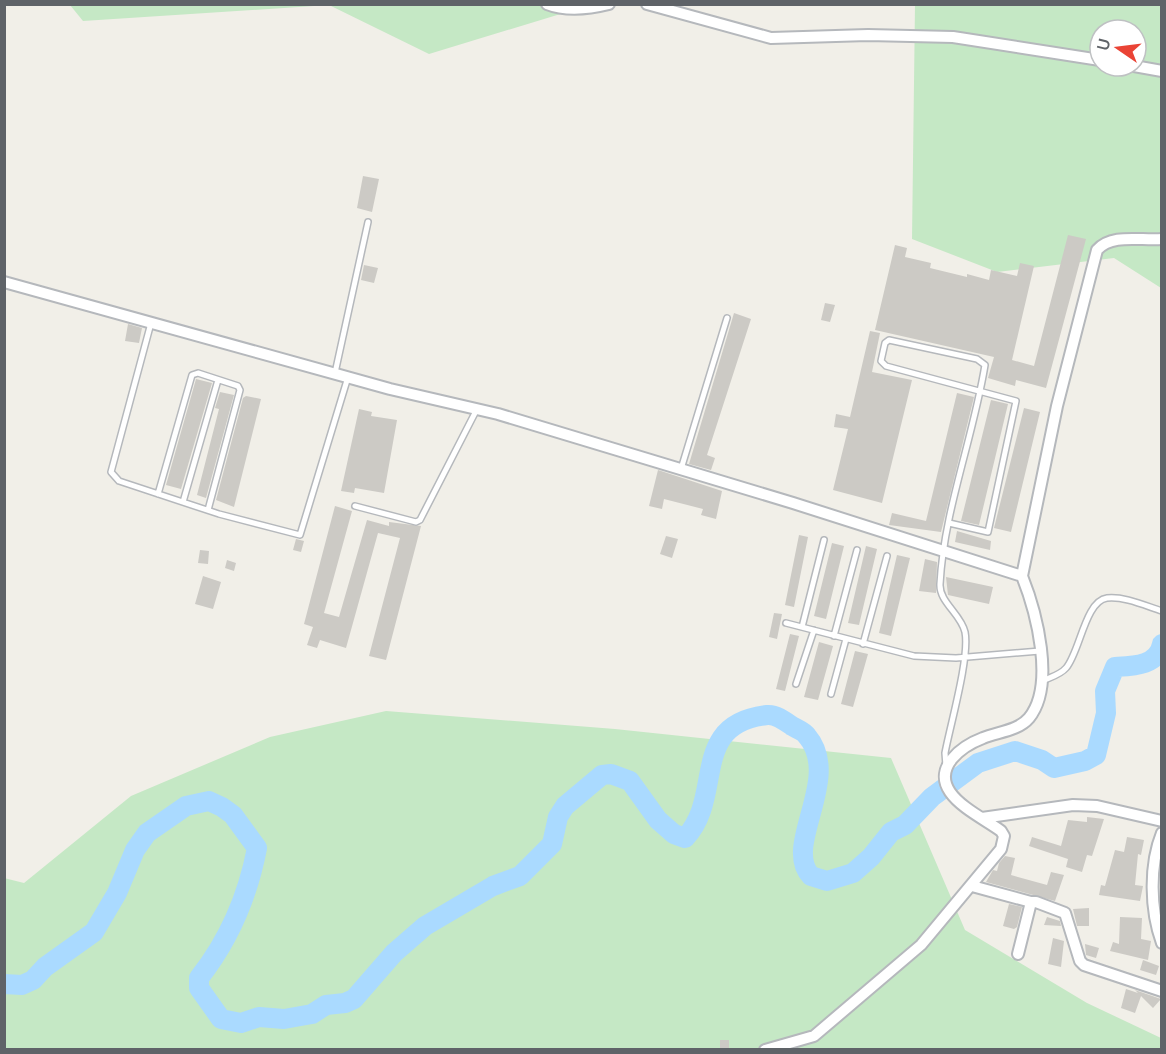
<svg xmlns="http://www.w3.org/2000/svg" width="1166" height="1054" font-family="Manrope,sans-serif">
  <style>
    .green { fill: #c5e8c5; fill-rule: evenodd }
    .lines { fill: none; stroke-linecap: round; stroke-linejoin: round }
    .river { stroke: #aadaff; stroke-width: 20 }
    .building { fill: #cccac5 }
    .lane-casing { stroke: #b5b8bc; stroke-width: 8 }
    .street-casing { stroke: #b5b8bc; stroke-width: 14 }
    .lane { stroke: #fff; stroke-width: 5 }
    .street { stroke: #fff; stroke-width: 10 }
  </style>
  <rect width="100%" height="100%" fill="#f1efe8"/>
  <path class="green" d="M70,5H590L429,54L329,5L83,21Z
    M915,5H1161V288L1114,258L997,272L912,239ZM1100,30H1136V66H1100Z
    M386,711L615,729L891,758L965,930L1087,1003L1161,1038V1049H5L4,878L24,883L131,796L270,737Z"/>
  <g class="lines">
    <path class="river" d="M4,984L22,985L33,980L45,967L94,932L117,893L135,850L147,833L186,806L209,801L222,807L233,815L257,848C248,895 229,940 199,978V988L221,1019L241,1023L259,1017L284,1019L312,1014L326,1005L345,1003L354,999L394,953L425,926L493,886L520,876L552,844L558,817L565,806L602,775L611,774L630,781L658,820L674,834L685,838C725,796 688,724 767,715C776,714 785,721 792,726C797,729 804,731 807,736C843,778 782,846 811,876L827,881L853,873L871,857L891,832L905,825L932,797L978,763L1015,751L1042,760L1054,768L1085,761L1096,755L1106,713L1105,691L1115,667C1132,666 1158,666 1162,644"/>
  </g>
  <path class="building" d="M363,176L379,179L372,212L357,208Z
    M1068,235L1086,239L1046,388L1016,380L1015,386L988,378L994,357L875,330L895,245L907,248L905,257L931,263L930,268L967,277V274L989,280L991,270L1017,276L1020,263L1034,266L1012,360L1034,366Z
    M364,265L378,268L374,283L361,280Z
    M825,303L835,305L830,322L821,320Z
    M734,313L751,319L707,455L715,458L711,470L689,464Z
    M128,324L142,328L139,343L125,341Z
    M870,331L880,333L872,372L912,380L882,503L833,490L848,429L834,427L836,414L850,417Z
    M196,379L212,383L181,489L166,485Z
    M220,392L234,395L206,498L197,495L219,409L215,408Z
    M957,393L974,397L941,532L889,525L892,513L926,521Z
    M246,396L261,399L234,507L216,500L243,398Z
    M991,400L1008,404L979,525L961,521Z
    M1024,408L1040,412L1011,532L994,528Z
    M359,409L372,412L371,416L397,420L384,493L355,488L354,493L341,491Z
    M658,470L722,491L716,519L701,515L703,509L664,499L662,509L649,506Z
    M335,506L352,511L324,613L339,617L367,520L389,526V522L421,526L386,660L369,656L400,538L378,533L346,648L320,640L317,648L307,645L313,627L304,624Z
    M957,531L991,541L990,550L955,542Z
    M799,535L808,537L794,607L785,605Z
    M666,536L678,539L672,558L660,554Z
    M296,539L304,541L301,552L293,550Z
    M832,543L844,546L826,619L814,616Z
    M866,546L877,549L859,625L848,623Z
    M200,550L209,551L208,564L198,563Z
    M897,555L910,558L891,636L879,633Z
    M925,559L937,562L936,593L919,591Z
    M227,560L236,563L234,571L225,568Z
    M203,576L221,582L213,609L195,604Z
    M946,577L993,587L989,604L948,595Z
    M774,613L782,614L777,639L769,637Z
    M790,634L799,636L785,691L776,689Z
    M819,642L833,646L818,700L804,697Z
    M855,651L868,654L853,707L841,704Z
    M1087,817L1104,819L1092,856L1087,855L1082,872L1066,867L1068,859L1029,846L1032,837L1061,846L1068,820L1087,822Z
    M1127,837L1144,840L1141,855L1138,854L1135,885L1143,886L1140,901L1099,895L1101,885L1105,886L1115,850L1124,852Z
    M1005,856L1015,858L1011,875L1047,885L1051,872L1064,875L1055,901L986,882L993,870L997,871L999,863Z
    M1009,904L1022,907L1017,927L1014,929L1003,926Z
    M1089,908V926H1077L1073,909Z
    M1047,917L1060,921L1061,926L1044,925Z
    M1120,917L1142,918L1141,939L1151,941L1148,960L1110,951L1113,942L1119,944Z
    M1053,938L1064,941L1061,967L1048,964Z
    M1085,944L1099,948L1096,958L1086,955Z
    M1143,960L1159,966L1156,975L1140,970Z
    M1126,989L1138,993L1135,990L1161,999L1153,1008L1141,996L1135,1013L1121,1008Z
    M720,1040H729V1049L720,1048Z"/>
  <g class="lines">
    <g class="lane-casing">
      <path id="lane" d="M151,323L111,472L119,481L219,514L300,535L348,377
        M335,373L368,222
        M681,469L727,318
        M158,494L192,375L198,373L238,386L240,390L208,510
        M183,502L218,380
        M355,506L416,522L420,520L477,409
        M786,623L914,656L956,658L1040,651
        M802,627L824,540
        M834,636L857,550
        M863,644L887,556
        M1042,681C1051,677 1060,675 1066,668C1080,652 1085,601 1107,598C1124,596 1146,606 1162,611
        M796,684L814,630
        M831,694L846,639
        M946,766L945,753C950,726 970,657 965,632C961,614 939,602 940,584C944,510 973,439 985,365L977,359L889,340L885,343L881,361L886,366L1016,401L988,532L949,523"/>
    </g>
    <g class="street-casing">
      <path id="street" d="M547,4C567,12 589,9 609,4
        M647,4L771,38L868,35L953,37L1100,60
        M1134,66L1162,71
        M4,282L390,389L498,414L793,503L1022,576C1036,611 1056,685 1029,718C1018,731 997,732 983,738C962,746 933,767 950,792C961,808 986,820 1001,831L1004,836L1001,849L921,945L814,1036L765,1050
        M1022,576L1057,406L1097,250C1112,233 1141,241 1162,239
        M982,818L1073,805L1097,806L1162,821
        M1162,833C1149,865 1150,910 1162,943
        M972,886L1031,902
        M1018,954L1031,902H1036L1065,913L1080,961L1084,965L1162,991"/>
    </g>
    <use href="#lane" class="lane"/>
    <use href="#street" class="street"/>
  </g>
  <rect width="1166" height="1054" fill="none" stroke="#5f6368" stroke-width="12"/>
  <g transform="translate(1118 48) rotate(284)"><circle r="28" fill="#ffffff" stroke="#bfc1c3" stroke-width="1.5"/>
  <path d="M0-4.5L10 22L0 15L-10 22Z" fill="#ea4335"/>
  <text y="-9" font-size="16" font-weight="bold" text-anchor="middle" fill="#5f6368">U</text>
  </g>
</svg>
